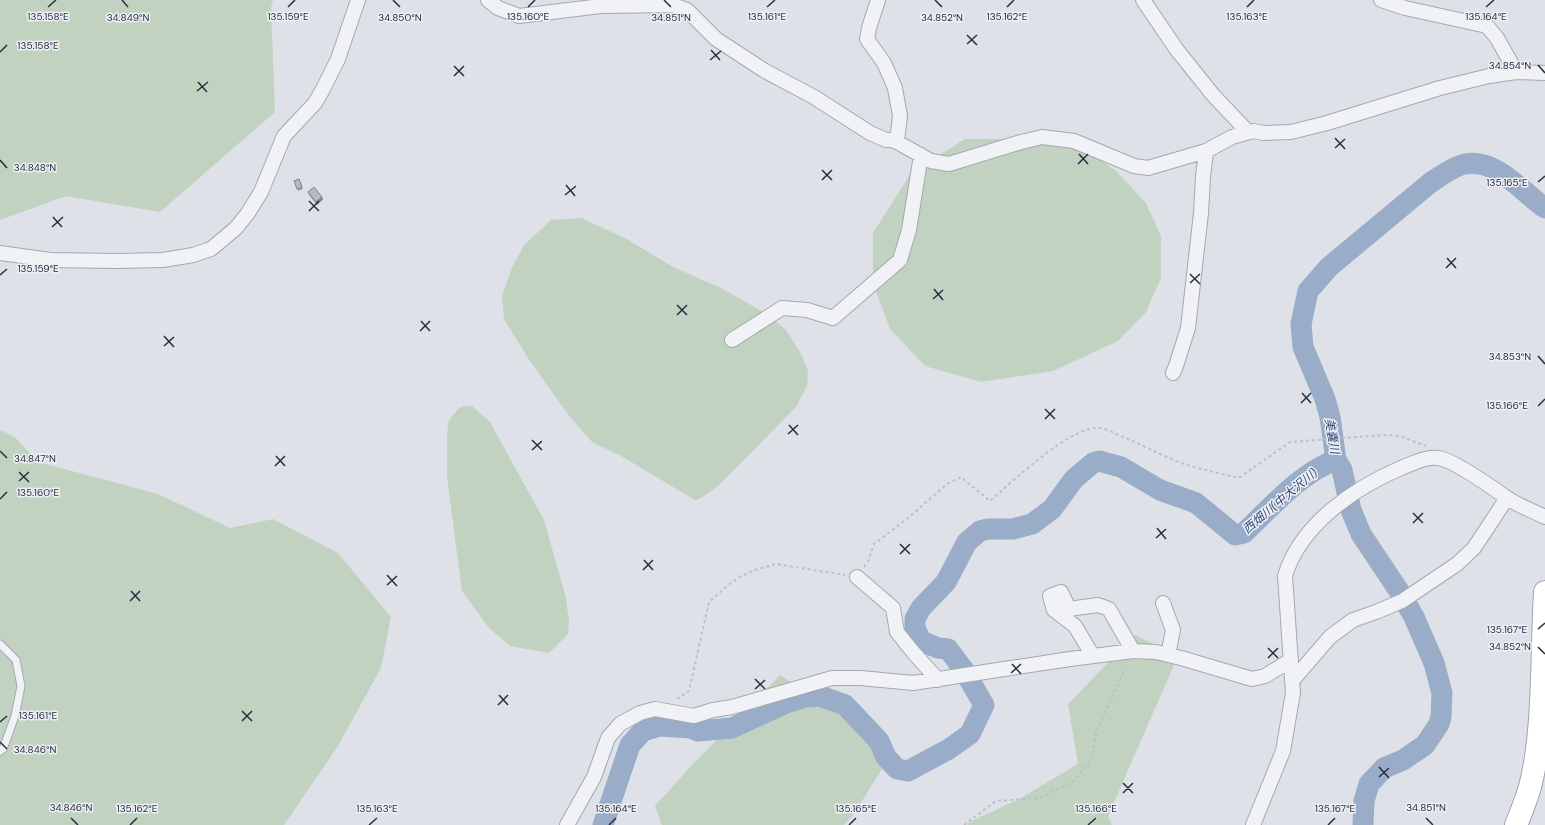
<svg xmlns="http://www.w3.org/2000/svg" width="1545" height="825" font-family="'DM Sans','Noto Sans JP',sans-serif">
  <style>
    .green { fill: #c2d2c0 }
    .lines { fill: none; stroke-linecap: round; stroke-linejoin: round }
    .river { stroke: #99acc8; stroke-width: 21 }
    .service-casing { stroke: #a4a8b2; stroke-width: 9 }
    .minor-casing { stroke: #a4a8b2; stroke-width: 16 }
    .primary-casing { stroke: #9ea4b4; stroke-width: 24 }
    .path { stroke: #bdbfc6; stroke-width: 2; stroke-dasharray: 3 3; stroke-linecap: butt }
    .service { stroke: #f1f2f6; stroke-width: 7 }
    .minor { stroke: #f1f2f6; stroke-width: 14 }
    .primary { stroke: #fff; stroke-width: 22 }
    .wall { fill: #9da0a9 }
    .shaded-wall { fill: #7f828a }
    .building { fill: #b6bac5; stroke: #7f828a }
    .ticks { fill: none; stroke: #282e3f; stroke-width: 1.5 }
    .labels { text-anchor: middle; stroke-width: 3; stroke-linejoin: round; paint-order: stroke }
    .water-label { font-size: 12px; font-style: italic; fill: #324972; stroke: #eef0f6 }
    .ticks-label { font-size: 10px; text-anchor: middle; fill: #282e3f; stroke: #eef0f6; stroke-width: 3; stroke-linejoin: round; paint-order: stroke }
  </style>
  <rect width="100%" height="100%" fill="#dee1e8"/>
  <path class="green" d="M0,0H273L271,8L275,112L160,212L66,196L0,220Z
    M965,139H1055L1088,151L1116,171L1146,203L1161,236V278L1146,312L1118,341L1053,371L981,382L925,366L890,329L873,283V233L911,173Z
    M581,218L625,238L673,267L723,289L770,316L786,330L800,352L808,370L807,386L796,407L718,486L701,498L695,500L621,456L592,442L569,416L528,358L504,319L502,296L511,270L524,245L551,220Z
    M464,406H472L490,422L544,520L566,598L569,622L568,634L549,653L510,646L489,628L462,591L447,477V434L449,420L458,409Z
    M0,430L15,437L38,462L158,494L230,528L273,519L338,553L391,617L381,668L338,746L284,825H0Z
    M1135,635L1178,656L1108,816L1112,825H967L970,822L1019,799L1078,764L1068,704Z
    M780,675L850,718L888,759L854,814L844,825H662L655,806L693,764Z"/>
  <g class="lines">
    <path class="river" d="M603,825L630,745L643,731L660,726L691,728L698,731L732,728L786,703L806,697L820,696L845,705L879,741L886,757L897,769L908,771L949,749L970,734L984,705L963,669L948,649L938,648L921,641L915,628V619L921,608L946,582L967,542L980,531L988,529H1013L1032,524L1052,509L1074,479L1093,463L1099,461L1121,467L1160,490L1196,503L1235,535L1244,533C1270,508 1303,471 1336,460
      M1363,825L1364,801L1369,784L1384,768L1403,760L1425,745L1439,724L1441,717L1442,693L1434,663L1414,617L1399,591L1361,534L1351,510L1342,470L1336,460L1330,417L1325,399L1303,347L1301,324L1308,291L1329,267L1430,183C1439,177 1454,166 1465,164C1496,158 1522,192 1545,208"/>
    <g class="service-casing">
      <path id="service" d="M0,644L16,660L21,686L15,716L3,749L0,751"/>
    </g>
    <g class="minor-casing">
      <path id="minor" d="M488,0L498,8L519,16L601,6L673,5L687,10L716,39L765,71L814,97L870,133L886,140H892L897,142L931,161L949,164L1021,142L1042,137L1074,141L1134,166L1148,168L1206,151L1232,137L1253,131L1264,133L1291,132L1327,123L1440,88L1489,76L1516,72L1545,73
        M878,0L869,28L867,39L884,63L895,88L900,116L897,142
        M1143,0L1177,50L1213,95L1248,132
        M1381,0L1405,8L1487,26L1497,38L1516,72
        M0,253L50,260L116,261L163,260L193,255L211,249L236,228L248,213L261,192L284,136L315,103L323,89L338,59L358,0
        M732,340L782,308L807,310L833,318L900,260L909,230L921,155
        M1173,373L1176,366L1188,328L1201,213L1203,177L1206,151
        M857,577L893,608L897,632L913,652L938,680
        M1163,603L1173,630L1168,655
        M1093,656L1075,626L1054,610L1050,596L1061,592L1069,609L1098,605L1109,609L1133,651
        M1292,681L1330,637L1353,620L1376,612L1402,601L1457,564L1474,548L1507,498
        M567,825L594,777L608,738L620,724L640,713L655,709L694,716L713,710L732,707L832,678H861L913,683L1070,659L1133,651L1156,652L1181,658L1252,679L1265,676L1291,660
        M1253,825L1283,751L1293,693L1285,576C1300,525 1354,488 1401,468C1414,463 1426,456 1439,458C1455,461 1493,488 1507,498C1517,505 1533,511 1545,517"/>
    </g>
    <g class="primary-casing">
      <path id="primary" d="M1516,825C1521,813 1526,800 1530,787C1545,728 1541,653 1545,592"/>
    </g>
    <path class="path" d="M864,567L868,561L874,544L908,518L947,484L961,477L990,501C1012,482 1073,423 1102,428C1107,429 1112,432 1116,434C1134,441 1151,450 1169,458C1191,468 1215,472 1239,478L1290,442L1384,435L1400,436L1426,446
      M677,699L689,691L709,602L728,585L741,576L755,570L776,564L845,575
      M964,825L996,801L1039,798L1073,782L1092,759L1096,732L1127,665"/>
    <use href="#service" class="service"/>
    <use href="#minor" class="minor"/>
    <use href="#primary" class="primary"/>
  </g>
  <path class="wall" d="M299,179L303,189L298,191L294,181Z
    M308,192L323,199L317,205L309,195Z"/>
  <path class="shaded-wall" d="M322,197L323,199L317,205L316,202Z"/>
  <path class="building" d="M299,179L302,187L297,189L294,181Z
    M314,187L322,197L316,202L308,192Z"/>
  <path class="ticks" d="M122,0L128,7M393,0L400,7M664,0L671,7M935,0L942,7M48,7L56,0M288,7L295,0M528,7L535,0M767,7L775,0M1007,7L1014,0M1247,7L1254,0M1486,7L1494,0M967,35L977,45M967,44L977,35M711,50L720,60M0,52L7,45M710,60L721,51M1538,65L1545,73M454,66L464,76M454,76L464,66M198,82L207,92M197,91L208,82M1335,138L1345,149M1335,148L1345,139M1079,154L1088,164M0,160L7,168M1078,164L1088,154M822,170L832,180M822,180L832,170M1538,182L1545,176M566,185L575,196M565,195L576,186M309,201L319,211M309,211L319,201M53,217L62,227M52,227L63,217M1447,258L1456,268M1446,268L1456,258M1190,274L1200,284M0,275L7,269M1190,283L1200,274M934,289L943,300M933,299L943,290M677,305L687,315M677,315L687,305M421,321L430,331M420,331L430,321M164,336L174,347M164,346L174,337M1538,356L1545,364M1302,393L1311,403M1301,403L1311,393M1538,406L1545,399M1045,409L1055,419M1045,419L1055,409M789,425L798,435M788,434L798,425M532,440L542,450M532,450L542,441M0,451L7,458M276,456L285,466M275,466L285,456M19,472L29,482M19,481L29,472M0,499L7,492M1413,513L1423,523M1413,523L1423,513M1157,528L1166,539M1156,538L1166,529M900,544L910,554M900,554L910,544M644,560L653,570M643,570L653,560M387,575L397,586M387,585L397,576M131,591L140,601M130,601L140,591M1538,629L1545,623M1538,647L1545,654M1268,648L1278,658M1268,658L1278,648M1012,664L1021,674M1011,673L1021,664M755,679L765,689M755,689L765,680M499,695L508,705M498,705L508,695M242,711L252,721M242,721L252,711M0,722L7,716M0,742L7,749M1379,767L1389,778M1379,777L1389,768M1123,783L1133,793M1123,793L1133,783M71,818L78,825M1426,818L1433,825M130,825L137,818M369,825L377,818M609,825L616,818M849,825L856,818M1088,825L1096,818M1328,825L1335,818"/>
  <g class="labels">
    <g class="water-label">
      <text transform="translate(1332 436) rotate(80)" y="4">美嚢川</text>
      <text transform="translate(1280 501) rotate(-40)" y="4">西畑川(中大沢川)</text>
    </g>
  </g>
  <g class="ticks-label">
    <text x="48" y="20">135.158°E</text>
    <text x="288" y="20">135.159°E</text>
    <text x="528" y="20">135.160°E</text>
    <text x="767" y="20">135.161°E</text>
    <text x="1007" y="20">135.162°E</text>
    <text x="1247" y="20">135.163°E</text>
    <text x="1486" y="20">135.164°E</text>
    <text x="128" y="21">34.849°N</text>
    <text x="400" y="21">34.850°N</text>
    <text x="671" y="21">34.851°N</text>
    <text x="942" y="21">34.852°N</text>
    <text x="38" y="49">135.158°E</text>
    <text x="1510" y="69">34.854°N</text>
    <text x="35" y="171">34.848°N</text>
    <text x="1507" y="186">135.165°E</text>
    <text x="38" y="272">135.159°E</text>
    <text x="1510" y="360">34.853°N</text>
    <text x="1507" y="409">135.166°E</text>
    <text x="35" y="462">34.847°N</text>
    <text x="38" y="496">135.160°E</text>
    <text x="1507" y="633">135.167°E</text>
    <text x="1510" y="650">34.852°N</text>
    <text x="38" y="719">135.161°E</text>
    <text x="35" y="753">34.846°N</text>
    <text x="71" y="811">34.846°N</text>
    <text x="1426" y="811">34.851°N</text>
    <text x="137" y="812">135.162°E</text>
    <text x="377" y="812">135.163°E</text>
    <text x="616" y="812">135.164°E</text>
    <text x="856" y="812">135.165°E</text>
    <text x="1096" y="812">135.166°E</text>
    <text x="1335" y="812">135.167°E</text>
  </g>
</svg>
